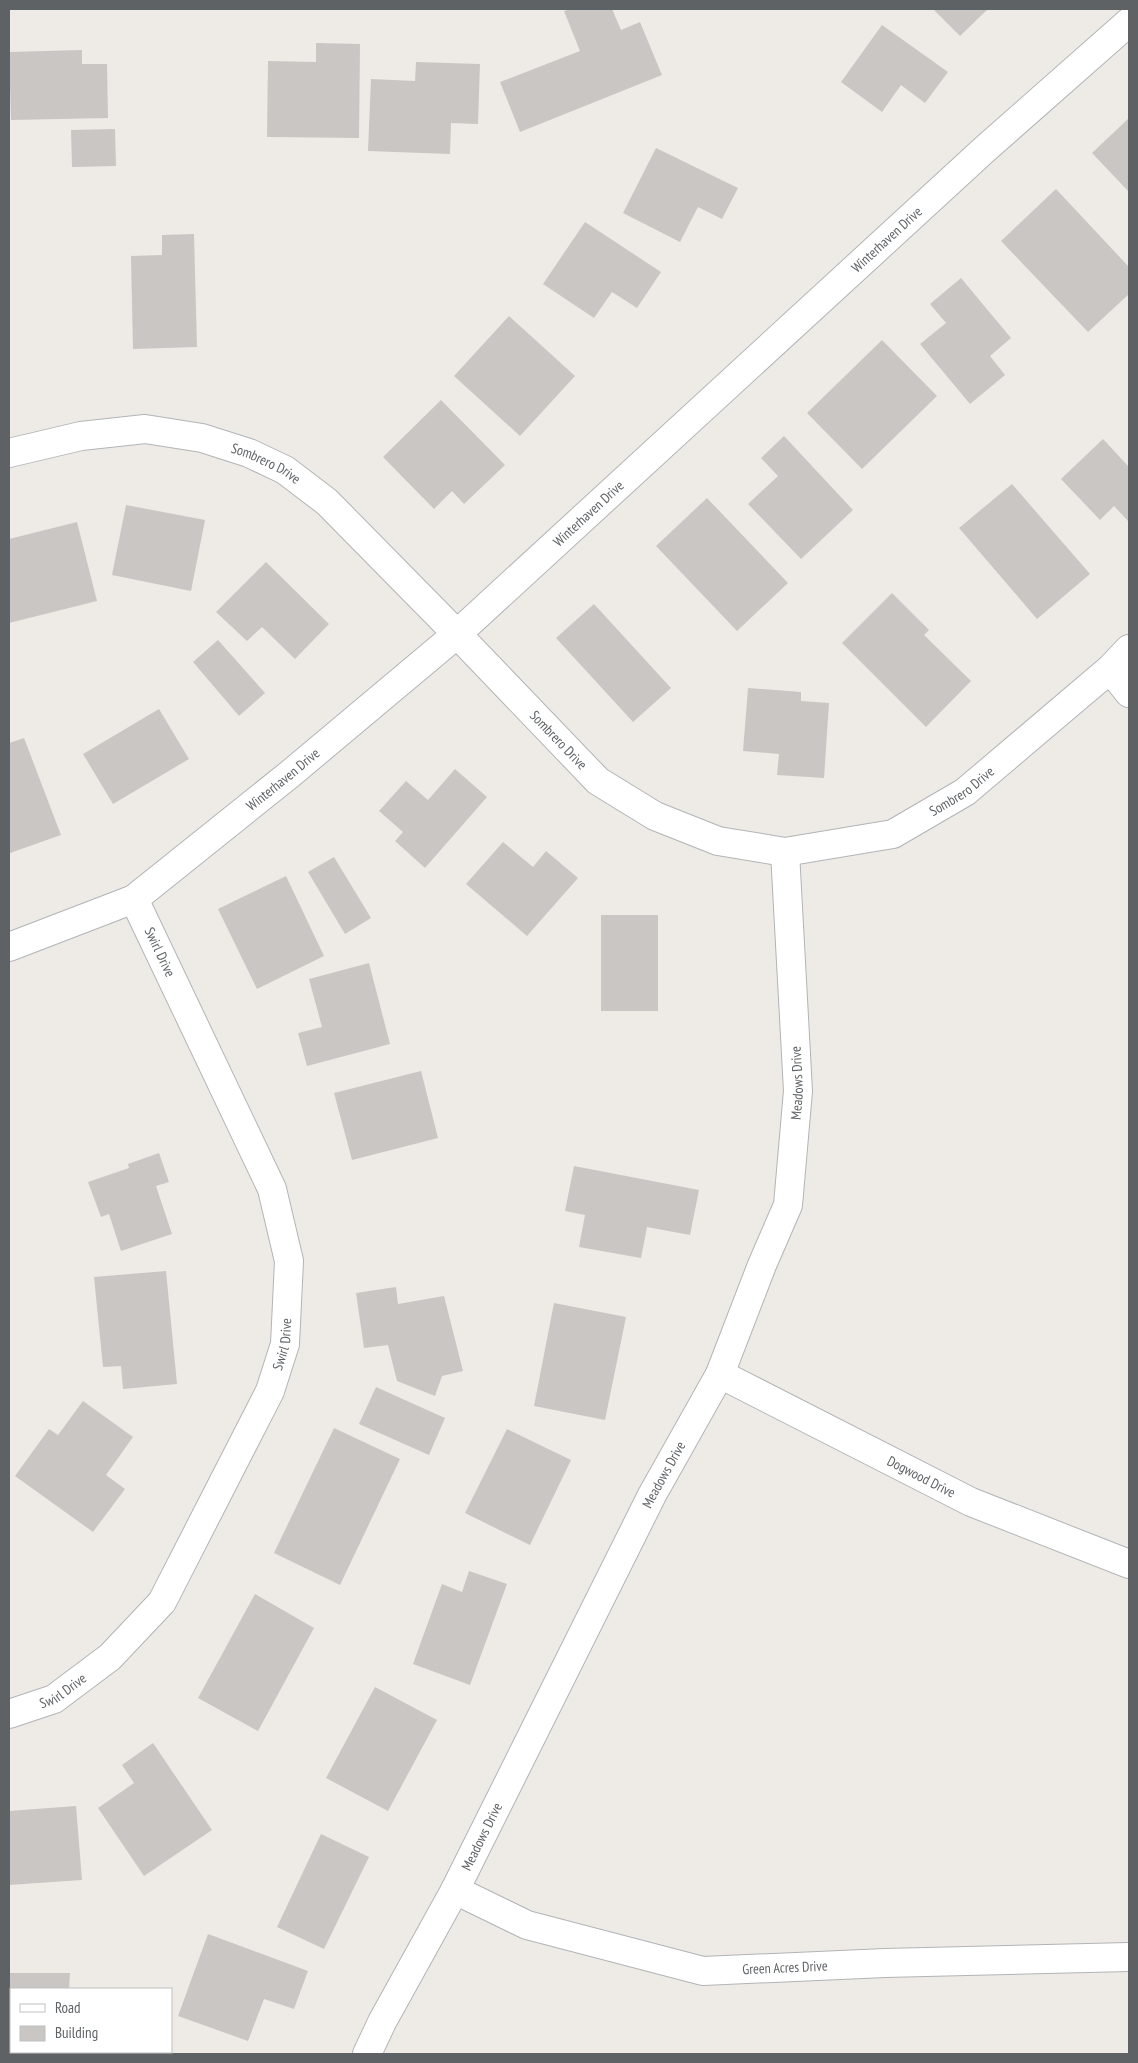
<svg xmlns="http://www.w3.org/2000/svg" width="1138" height="2063" font-family="'PT Sans Narrow',sans-serif">
  <style>
    .building { fill: #cac6c3 }
    .lines { fill: none; stroke-linecap: round; stroke-linejoin: round }
    .street-casing { stroke: #b1b4b7; stroke-width: 30 }
    .street { stroke: #fff; stroke-width: 28 }
    .labels { text-anchor: middle; stroke-width: 4; stroke-linejoin: round; paint-order: stroke }
    .street-label { font-size: 14px; fill: #5e6265; stroke: #fff }
  </style>
  <rect width="100%" height="100%" fill="#eeebe6"/>
  <path class="building" d="M570,9H612L621,30L640,22L662,75L520,132L500,82L580,51L564,11Z
    M933,9H988L960,36Z
    M882,25L948,72L925,103L901,85L882,112L841,82Z
    M316,43L360,44L359,138L267,137L268,61L316,62Z
    M82,50V64H107L108,118L11,120L9,52Z
    M416,62L480,64L478,124L451,123L450,154L368,151L371,79L415,81Z
    M1129,118V192L1092,153Z
    M115,129L116,166L72,167L71,130Z
    M656,148L738,188L722,219L698,207L680,242L623,213Z
    M1056,189L1129,267V294L1088,332L1001,241Z
    M585,222L661,272L637,308L612,292L594,318L543,284Z
    M194,234L197,347L133,349L131,256L162,255V235Z
    M961,278L1011,338L990,356L1005,375L970,404L920,344L946,323L930,304Z
    M509,316L575,376L520,436L454,376Z
    M882,340L937,396L862,469L807,413Z
    M441,400L505,465L464,504L452,491L434,509L383,457Z
    M784,436L853,510L801,559L748,504L778,476L761,458Z
    M1103,439L1129,467V522L1114,506L1100,520L1061,479Z
    M1012,484L1090,574L1037,619L959,528Z
    M707,498L788,583L737,631L656,546Z
    M126,505L205,520L191,591L112,575Z
    M77,522L97,601L9,623V539Z
    M266,562L329,624L295,659L262,627L247,641L216,612Z
    M892,593L929,630L924,635L971,681L926,727L842,643Z
    M594,604L671,688L633,722L556,638Z
    M218,640L265,693L239,716L193,662Z
    M748,688L801,692V701L829,703L824,778L777,775L779,754L743,751Z
    M159,709L189,759L113,804L83,754Z
    M24,738L61,835L10,853L9,743Z
    M455,769L487,797L425,868L395,841L403,832L379,811L406,781L428,800Z
    M503,842L533,867L546,851L578,878L527,936L466,884Z
    M334,857L371,918L345,934L308,872Z
    M286,876L324,956L257,989L218,909Z
    M601,915H658V1011H601Z
    M369,963L390,1044L307,1066L298,1033L322,1027L309,979Z
    M421,1071L438,1138L352,1160L334,1093Z
    M159,1153L169,1182L156,1186L172,1234L121,1251L109,1214L101,1217L88,1182L129,1168L128,1164Z
    M574,1166L699,1190L690,1235L647,1227L641,1258L579,1247L585,1215L565,1211Z
    M166,1271L177,1384L123,1389L121,1366L103,1367L94,1277Z
    M396,1287L398,1304L444,1296L463,1371L442,1376L435,1396L397,1381L388,1345L364,1348L356,1293Z
    M554,1303L626,1317L605,1420L534,1406Z
    M376,1387L445,1418L429,1455L359,1424Z
    M83,1401L133,1437L106,1475L125,1489L93,1532L15,1476L49,1429L58,1435Z
    M334,1428L400,1459L340,1585L274,1553Z
    M507,1429L571,1460L530,1545L465,1513Z
    M469,1571L507,1584L470,1685L413,1664L442,1584L462,1592Z
    M255,1594L314,1628L258,1731L198,1698Z
    M375,1687L437,1720L388,1811L326,1778Z
    M153,1743L212,1830L144,1876L98,1808L134,1783L122,1765Z
    M76,1806L82,1880L9,1885V1811Z
    M321,1834L369,1857L324,1949L277,1927Z
    M208,1934L308,1971L294,2009L264,1999L248,2041L178,2016Z
    M9,1973H70L69,1989H11V2052H9Z"/>
  <g class="lines">
    <g class="street-casing">
      <g id="street">
        <path id="s1" d="M9,453L81,436L145,429L202,438L249,453L285,470L327,502L457,634L598,781L655,816L718,841L785,852L893,834L965,792L1110,669L1129,649"/>
        <path d="M1110,669L1129,693"/>
        <path id="s2" d="M9,947L134,899L290,774L457,634L985,149L1129,22"/>
        <path id="s3" d="M720,1374L971,1502L1129,1564"/>
        <path id="s4" d="M9,1714L54,1699L110,1657L162,1602L270,1391L285,1344L289,1261L272,1189L134,899"/>
        <path id="s5" d="M455,1890L527,1925L703,1971L885,1963L1129,1957"/>
        <path id="s6" d="M367,2054L382,2022L455,1890L652,1495L720,1374L762,1265L788,1205L798,1091L785,852"/>
      </g>
    </g>
    <use href="#street" class="street"/>
  </g>
  <g class="labels">
    <g class="street-label">
      <text dy="5" stroke="none"><textPath href="#s2" startOffset="1135">Winterhaven Drive</textPath></text>
      <text dy="5" stroke="none"><textPath href="#s1" startOffset="265">Sombrero Drive</textPath></text>
      <text dy="5" stroke="none"><textPath href="#s2" startOffset="730">Winterhaven Drive</textPath></text>
      <text dy="5" stroke="none"><textPath href="#s1" startOffset="670">Sombrero Drive</textPath></text>
      <text dy="5" stroke="none"><textPath href="#s2" startOffset="325">Winterhaven Drive</textPath></text>
      <text dy="5" stroke="none"><textPath href="#s1" startOffset="1120">Sombrero Drive</textPath></text>
      <text transform="translate(160 952) rotate(65)" y="5">Swirl Drive</text>
      <text dy="5" stroke="none"><textPath href="#s6" startOffset="1071">Meadows Drive</textPath></text>
      <text dy="5" stroke="none"><textPath href="#s4" startOffset="479">Swirl Drive</textPath></text>
      <text dy="5" stroke="none"><textPath href="#s6" startOffset="651">Meadows Drive</textPath></text>
      <text dy="5" stroke="none"><textPath href="#s3" startOffset="226">Dogwood Drive</textPath></text>
      <text dy="5" stroke="none"><textPath href="#s4" startOffset="59">Swirl Drive</textPath></text>
      <text dy="5" stroke="none"><textPath href="#s6" startOffset="246">Meadows Drive</textPath></text>
      <text dy="5" stroke="none"><textPath href="#s5" startOffset="344">Green Acres Drive</textPath></text>
    </g>
  </g>
  <rect width="1138" height="2063" fill="none" stroke="#5e6265" stroke-width="20"/>
  <rect x="10" y="1988" width="162" height="65" fill="#ffffff" stroke="#bfc0c1"/>
  <rect x="20" y="2004" width="25" height="8" fill="#ffffff" stroke="#bfc0c1"/>
  <text x="55" y="2013" font-size="15" fill="#5e6265">Road</text>
  <rect x="20" y="2026" width="25" height="15" fill="#cac6c3" stroke="#bfc0c1"/>
  <text x="55" y="2038" font-size="15" fill="#5e6265">Building</text>
</svg>
